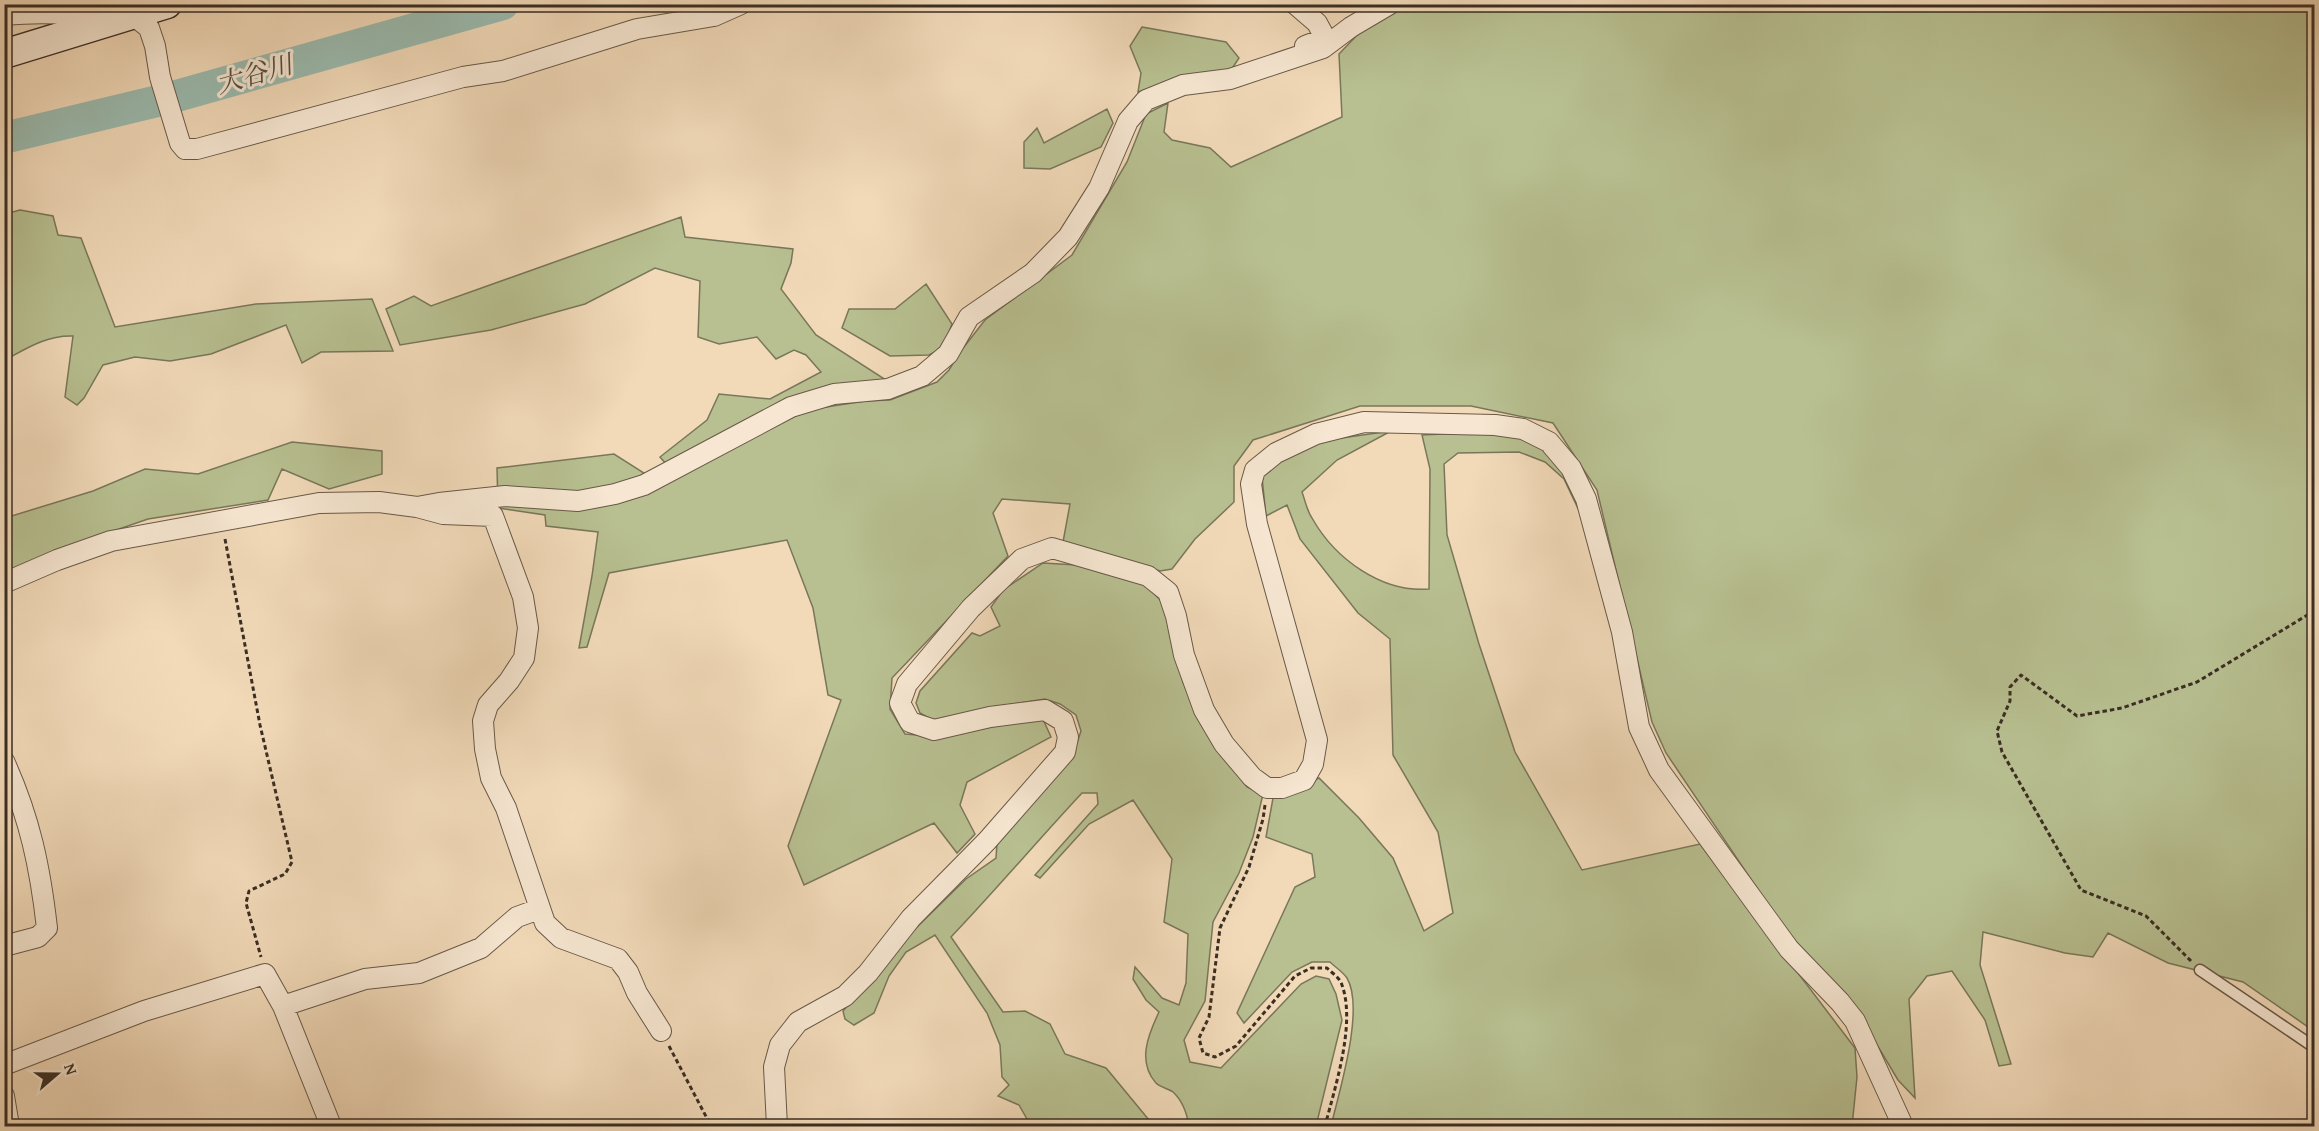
<svg xmlns="http://www.w3.org/2000/svg" width="2319" height="1131" font-family="'Gentium Book Plus','Noto Serif JP',serif">
  <style>
    .green { fill: #b8c091; stroke: #79775a; stroke-width: 1.5 }
    .lines { fill: none; stroke-linecap: round; stroke-linejoin: round }
    .river { stroke: #9bbbaf; stroke-width: 32 }
    .lane-casing { stroke: #685948; stroke-width: 13 }
    .street-casing { stroke: #685948; stroke-width: 22 }
    .secondary-casing { stroke: #3a2e23; stroke-width: 31 }
    .path { stroke: #3a2e23; stroke-width: 3; stroke-dasharray: 4.5 3; stroke-linecap: butt }
    .lane { stroke: #f7e7d2; stroke-width: 10 }
    .street { stroke: #f7e7d2; stroke-width: 20 }
    .secondary { stroke: #f7e7d2; stroke-width: 28 }
    .labels { text-anchor: middle; stroke-width: 6; stroke-linejoin: round; paint-order: stroke }
    .water-label { font-size: 26px; font-style: italic; fill: #525146; stroke: #f7e7d2 }
  </style>
  <rect width="100%" height="100%" fill="#f2dab9"/>
  <filter id="stains"><feTurbulence type="fractalNoise" baseFrequency=".00333" numOctaves="4"/><feColorMatrix values="0 0 0 0 .2 0 0 0 0 .09 0 0 0 0 .02 0 0 0 .5 -.17"/></filter>
  <radialGradient id="worn" r=".72"><stop offset=".6" stop-color="#630" stop-opacity="0"/><stop offset="1" stop-color="#630" stop-opacity=".3"/></radialGradient>
  <path class="green" d="M1407,5H2314V1031L2243,982L2168,963L2108,933L2093,957L2065,953L1983,932L1980,965L2011,1064L1999,1066L1985,1020L1952,971L1927,976L1909,999L1915,1098L1898,1080L1858,1013L1794,943L1666,753L1652,722L1597,490L1553,423L1471,406H1360L1253,440L1234,466V502L1195,539L1172,569L1160,571L1063,542L1070,504L1002,499L993,513L1008,556L892,678L890,709L905,734L941,737L1042,717L1051,737L967,782L960,805L975,834L957,853L934,823L804,885L788,846L841,700L828,695L813,608L787,540L609,573L587,647L579,648L592,576L598,532L546,526L545,515L498,508L497,468L614,454L661,484L807,410L865,401L890,400L937,382L949,370L960,352L985,320L1072,255L1127,162L1146,114L1168,103L1164,132L1172,140L1210,148L1231,167L1342,117L1339,54L1361,31Z
    M1142,27L1226,42L1239,58L1229,73L1177,80L1138,92L1141,73L1130,46Z
    M1107,109L1113,123L1101,147L1050,169L1024,168V142L1037,128L1044,143Z
    M20,210L53,216L58,235L81,238L115,327L256,304L372,299L393,351L321,352L302,363L286,325L211,354L170,361L135,357L103,365L84,398L77,405L65,397L73,336C47,335 27,348 5,360V214Z
    M681,217L685,237L793,249L791,263L781,289L816,335L886,380L836,387L668,466L660,457L707,420L719,394L770,399L821,372L806,355L794,350L776,359L757,337L719,344L698,337L700,281L655,268L585,304L491,330L400,345L386,309L414,296L431,306Z
    M926,284L952,324L943,348L929,355L890,356L842,328L849,309H895Z
    M1391,431L1337,460L1302,492C1305,500 1307,511 1312,518C1335,559 1382,593 1429,589L1430,469L1422,435C1460,434 1511,425 1544,448C1550,451 1554,460 1559,465C1571,481 1579,499 1583,519L1564,479L1545,462L1519,452L1458,453L1444,464L1447,535L1479,644L1515,752L1582,870L1700,844L1855,1048L1857,1077L1852,1126H1331C1339,1092 1365,1009 1347,978C1343,972 1335,967 1330,962H1312L1292,972L1244,1023L1237,1013L1295,887L1315,877L1312,854L1266,837L1273,798L1319,778L1359,818L1393,858L1424,931L1453,913L1438,832L1393,755L1390,639L1358,613L1300,539L1287,505L1266,516L1262,477L1274,466L1313,442Z
    M292,442L382,451V474L329,489L282,469L268,500L148,519L93,538L5,574V518L93,491L145,469L198,474Z
    M1043,563L1077,565L1145,584L1162,602L1171,628L1183,682L1200,718L1220,753L1247,787L1263,794L1253,837L1239,873L1213,922L1205,1001L1184,1040L1190,1062L1221,1068L1301,984L1316,976L1329,979L1336,994L1342,1020L1316,1126H1189C1187,1114 1183,1101 1173,1092C1168,1088 1161,1088 1156,1083C1137,1062 1148,1035 1159,1012L1146,1000L1133,979L1135,967L1162,998L1179,1005L1186,983L1188,934L1164,922L1172,859L1133,800L1089,824L1040,878L1035,875L1098,804L1097,793H1082C1038,840 996,890 951,937L1003,1012L1025,1011L1050,1024L1065,1054L1106,1068L1154,1126H1031L1019,1105L998,1096L1009,1085L1002,1077L1000,1045L987,1013L935,935L906,952L889,976L874,1013L854,1025L845,1019L843,1011L917,927L966,879L996,858L997,843L1075,749L1081,731L1076,715L1060,704L1045,699L987,708L936,722L920,713L916,703L920,691L972,633L980,636L1000,626L991,607L1003,590Z"/>
  <g class="lines">
    <path class="river" d="M4,138L166,99L503,4"/>
    <g class="lane-casing">
      <path id="lane" d="M2200,970L2314,1047"/>
    </g>
    <g class="street-casing">
      <path id="street" d="M1295,4L1317,23L1323,34L1318,41L1305,46
        M135,7L133,15L149,28L155,46L160,77L180,143L185,149H197L463,77L503,71L637,29L714,16L741,4
        M4,15C40,12 73,12 108,22
        M417,507L439,503L505,496L578,501L615,494L644,485L791,407L834,394L888,389L922,376L948,354L969,317L1033,273L1068,237L1099,188L1128,121L1146,100L1183,85L1230,79L1323,48L1351,27L1390,4
        M4,583L57,560L111,541L319,503L379,502L417,507L443,514L493,516L523,597L528,628L524,658L509,681L488,705L483,721L485,749L491,778L506,808L545,923L561,938L618,959L628,972L637,993L661,1031
        M4,761C30,818 40,867 47,928L38,937L4,946
        M283,1006L365,979L419,973L481,948L517,917L539,909
        M4,1065L144,1011L265,974L283,1006L331,1126
        M4,1096L9,1126
        M777,1126L774,1067L780,1045L798,1022L845,996L868,973L911,918L987,841L1065,752L1068,737L1063,721L1045,710L990,717L934,730L910,722L900,703L907,684L971,608L1022,559L1052,548L1148,576L1168,592L1176,616L1184,655L1204,710L1224,744L1252,777L1267,788H1282L1304,780L1313,764L1317,740L1257,524L1251,484L1255,470L1276,453L1316,434L1364,422L1495,425L1523,429L1549,442L1571,468L1586,499L1622,632L1639,727L1659,770L1789,949L1840,1002L1855,1021L1903,1126"/>
    </g>
    <g class="secondary-casing">
      <path id="secondary" d="M4,54L167,4"/>
    </g>
    <path class="path" d="M225,539L260,725L292,862L285,874L249,891L246,903L261,957
      M1265,805L1263,819L1249,867L1220,928L1209,1017L1199,1038L1203,1053L1215,1057L1236,1046L1295,976L1311,968H1327C1332,973 1340,978 1342,985C1356,1024 1335,1087 1325,1126
      M2191,961L2146,916L2081,890L2002,752L1997,731L2010,701V687L2021,675L2077,716L2122,708L2197,682L2314,611
      M669,1046L711,1126"/>
    <use href="#lane" class="lane"/>
    <use href="#street" class="street"/>
    <use href="#secondary" class="secondary"/>
  </g>
  <g class="labels">
    <g class="water-label">
      <text transform="translate(254 74) rotate(-16)" y="9">大谷川</text>
    </g>
  </g>
  <rect width="2319" height="1131" fill="none" stroke="#f2dab9" stroke-width="24"/>
  <rect x="6" y="6" width="2307" height="1119" fill="none" stroke="#3a2e23" stroke-width="3"/>
  <rect x="12" y="12" width="2295" height="1107" fill="none" stroke="#3a2e23" stroke-width="1.5"/>
  <g transform="translate(57 1074) rotate(70)" stroke="#f7e7d2" stroke-width="4.5" paint-order="stroke">
  <path d="M0-4.5L10 22L0 15L-10 22Z" fill="#3a2e23"/>
  <text y="-9" font-size="16" font-weight="bold" text-anchor="middle" fill="#3a2e23">N</text>
  </g>
  <rect width="100%" height="100%" filter="url(#stains)"/>
  <rect width="100%" height="100%" fill="url(#worn)"/>
</svg>
